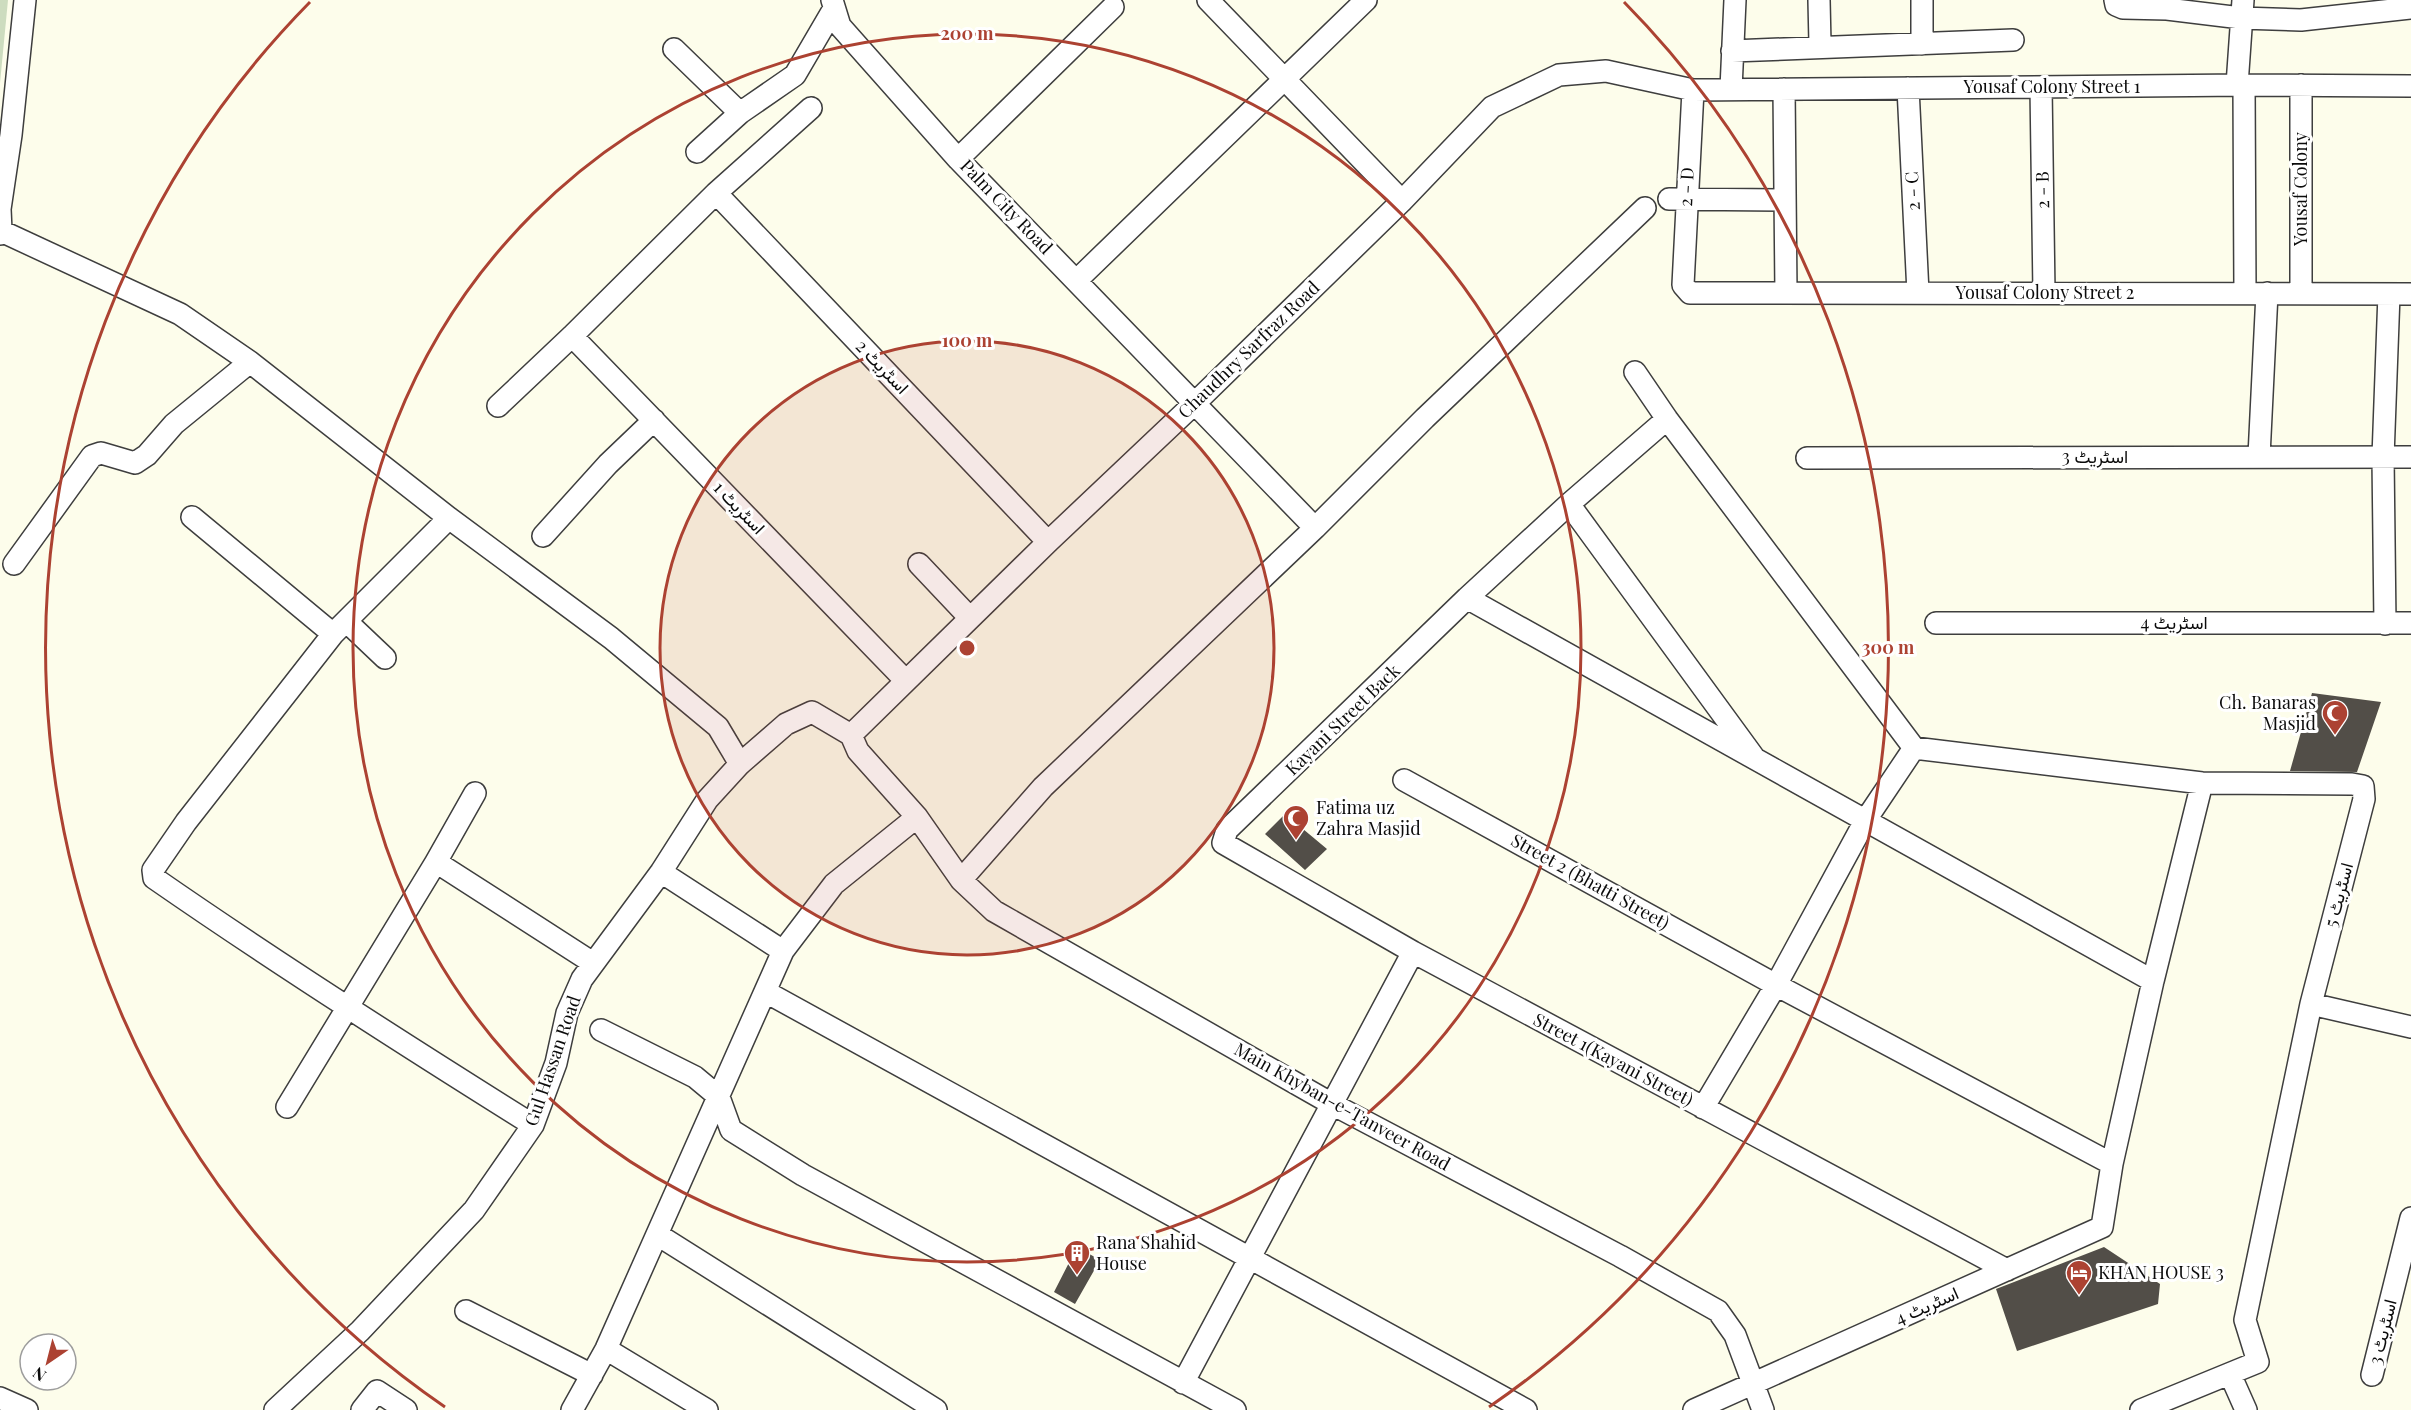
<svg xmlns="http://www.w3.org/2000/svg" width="2411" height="1410" font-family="'Playfair Display',Vazirmatn,serif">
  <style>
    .cemetery { fill: #cddcbf }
    .building { fill: #524e48 }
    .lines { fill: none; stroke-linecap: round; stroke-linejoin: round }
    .street-casing { stroke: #3e3e3e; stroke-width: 24 }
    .street { stroke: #fff; stroke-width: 21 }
    .ring { fill: none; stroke: #ac4232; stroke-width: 3 }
    .labels { text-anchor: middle; stroke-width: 6; stroke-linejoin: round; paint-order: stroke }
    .street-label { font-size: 18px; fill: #0b0b0b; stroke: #fff }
    .poi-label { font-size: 18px; fill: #0b0b0b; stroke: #fff; text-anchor: start }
    .centre { fill: #ac4232; stroke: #fff; stroke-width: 3 }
    .ring-label { font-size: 18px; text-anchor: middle; font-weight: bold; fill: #ac4232; stroke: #fff; stroke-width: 6; stroke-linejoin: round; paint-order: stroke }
  </style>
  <rect width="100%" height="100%" fill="#fdfdeb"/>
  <path class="cemetery" d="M0,0H8L0,83Z"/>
  <path class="building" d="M2312,693L2381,702L2357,772L2290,771Z
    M1285,814L1327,849L1305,870L1265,834Z
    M1077,1247L1100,1260L1075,1304L1054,1292Z
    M2104,1247L2160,1284L2158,1304L2017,1351L1996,1289Z"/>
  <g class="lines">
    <g class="street-casing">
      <path id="street" d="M832,0L840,26L958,159L1315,528
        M1208,0L1402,201
        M1819,0L1820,44
        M1922,0V44
        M2115,0L2116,5L2123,8L2167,9L2241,18L2301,20L2411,8
        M674,49L740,113
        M1732,51L2013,40
        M2237,85L2243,0
        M2244,85L2245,293
        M2041,87L2044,293
        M1908,88L1918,293
        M1731,89L1735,0
        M1784,89L1786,293
        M1693,90L1683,285L1690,293L2411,294
        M697,152L740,113L795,75L833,10
        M958,159L1113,7
        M716,193L1048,542
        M1669,199L1784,200
        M1,231L0,209L11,135L25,0
        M0,234L1,231L180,314L250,362L449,518L611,638L718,727L740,764
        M1077,280L1366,0
        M2301,294V85
        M572,336L906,681
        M1635,372L1667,419L1914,748L2202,783L2352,784L2363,786L2364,799L2311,1004L2245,1320L2258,1362L2141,1410
        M498,406L572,336L716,193L811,108
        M1667,419L1569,504L1467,598L2153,981
        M2259,456L2267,293
        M1807,458L2411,457
        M1569,504L1753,756
        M192,517L333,634
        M449,518L333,634L186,822L153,870L154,878C278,964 405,1045 533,1125
        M543,536L608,464L654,420
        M14,564L92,456L101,453L135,463L147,455L174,424L250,362
        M919,564L970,618
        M1467,598L1227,830L1223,843L1413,952L2007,1270
        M346,621L385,658
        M1936,623H2411
        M2385,624L2383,457L2389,294
        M851,735L1048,542L1195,403L1402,201L1492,107L1559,75L1606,71L1693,90L2244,85L2411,86
        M851,735L858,751L917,817L961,880L994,911L1332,1104L1620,1256L1718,1311L1735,1335L1763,1410
        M1404,780L1776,985L2112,1164
        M475,793L436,862L593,963
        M661,872L783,951
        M961,880L1043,787L1315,528L1425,418L1645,208
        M766,992L1526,1410
        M2311,1004L2411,1027
        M601,1030L695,1077L719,1097L731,1130L803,1175L1235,1410
        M287,1107L436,862
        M1703,1108L1776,985L1865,821L1914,748
        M658,1235L936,1410
        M466,1311L592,1375
        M606,1349L707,1410
        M2230,1374L2246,1410
        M2372,1375L2411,1218
        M1183,1383L1413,952
        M0,1398L27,1410
        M275,1410L360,1331L474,1210L533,1125L556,1063L567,1013L582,979L661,872L707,800L740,764L786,724L812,712L851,735
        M362,1410L377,1391L406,1410
        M572,1410L606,1349L783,951L834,884L917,817
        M1694,1410L2102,1227L2112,1164L2153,981L2202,783"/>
    </g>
    <use href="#street" class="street"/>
  </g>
  <circle cx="967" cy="648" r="307" fill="#ac4232" fill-opacity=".12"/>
  <g class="ring">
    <circle cx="967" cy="648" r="307"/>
    <circle cx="967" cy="648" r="614"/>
    <path d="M445 1407A921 921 0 0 1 310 2M1624 2A921 921 0 0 1 1489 1407"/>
  </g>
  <defs>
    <g id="mosque-pin" transform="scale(1.35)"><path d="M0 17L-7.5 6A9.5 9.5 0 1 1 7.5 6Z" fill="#ac4232" stroke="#fff"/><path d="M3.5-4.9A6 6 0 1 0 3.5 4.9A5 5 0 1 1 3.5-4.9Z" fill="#fff"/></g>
    <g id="building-pin" transform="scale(1.35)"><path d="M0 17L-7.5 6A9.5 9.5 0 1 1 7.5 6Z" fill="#ac4232" stroke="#fff"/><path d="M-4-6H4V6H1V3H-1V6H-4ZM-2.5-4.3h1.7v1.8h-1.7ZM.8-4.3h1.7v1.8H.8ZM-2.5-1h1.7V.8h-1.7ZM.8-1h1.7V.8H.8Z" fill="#fff"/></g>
    <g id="hotel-pin" transform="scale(1.35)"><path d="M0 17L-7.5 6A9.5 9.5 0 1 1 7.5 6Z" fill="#ac4232" stroke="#fff"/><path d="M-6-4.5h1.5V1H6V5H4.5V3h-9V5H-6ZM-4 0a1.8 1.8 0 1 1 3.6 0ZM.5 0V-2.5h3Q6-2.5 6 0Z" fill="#fff"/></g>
  </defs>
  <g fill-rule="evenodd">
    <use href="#mosque-pin" x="2335" y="713"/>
    <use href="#mosque-pin" x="1296" y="818"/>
    <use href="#building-pin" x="1077" y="1253"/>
    <use href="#hotel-pin" x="2079" y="1273"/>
  </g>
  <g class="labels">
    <g class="street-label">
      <text x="2052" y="93">Yousaf Colony Street 1</text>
      <text transform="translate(1687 187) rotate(-87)" y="6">2 - D</text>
      <text transform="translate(2301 189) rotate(-90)" y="6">Yousaf Colony</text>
      <text transform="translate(2043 190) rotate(-91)" y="6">2 - B</text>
      <text transform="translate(1913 191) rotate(-93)" y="6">2 - C</text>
      <text transform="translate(1006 207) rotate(46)" y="6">Palm City Road</text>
      <text x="2045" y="299">Yousaf Colony Street 2</text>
      <text transform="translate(1249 350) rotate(-44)" y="6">Chaudhry Sarfraz Road</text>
      <text transform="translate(882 367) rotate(46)" y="6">اسٹریٹ 2</text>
      <text x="2095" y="463">اسٹریٹ 3</text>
      <text transform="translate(739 508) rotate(46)" y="6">اسٹریٹ 1</text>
      <text x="2174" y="629">اسٹریٹ 4</text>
      <text transform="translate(1343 720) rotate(-44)" y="6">Kayani Street Back</text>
      <text transform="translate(1590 882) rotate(29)" y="6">Street 2 (Bhatti Street)</text>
      <text transform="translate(2339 895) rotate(-75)" y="6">اسٹریٹ 5</text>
      <text transform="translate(1613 1060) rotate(28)" y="6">Street 1(Kayani Street)</text>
      <text transform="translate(553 1061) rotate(-71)" y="6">Gul Hassan Road</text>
      <text transform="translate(1342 1107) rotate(29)" y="6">Main Khyban-e-Tanveer Road</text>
      <text transform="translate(1927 1306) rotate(-24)" y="6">اسٹریٹ 4</text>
      <text transform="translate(2383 1332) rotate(-76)" y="6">اسٹریٹ 3</text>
    </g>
    <g class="poi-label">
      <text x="2316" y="709" text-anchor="end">Ch. Banaras<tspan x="2316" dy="21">Masjid</tspan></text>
      <text x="1316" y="814">Fatima uz<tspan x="1316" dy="21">Zahra Masjid</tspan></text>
      <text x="1096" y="1249">Rana Shahid<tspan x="1096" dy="21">House</tspan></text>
      <text x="2098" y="1279">KHAN HOUSE 3</text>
    </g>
  </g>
  <circle cx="967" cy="648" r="9" class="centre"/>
  <g class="ring-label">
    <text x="967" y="40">200 m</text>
    <text x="967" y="347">100 m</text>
    <text x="1888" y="654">300 m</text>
  </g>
  <g transform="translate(48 1362) rotate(215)"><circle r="28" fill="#ffffff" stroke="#9d9d9d" stroke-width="1.5"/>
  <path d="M0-4.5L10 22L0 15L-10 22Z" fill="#ac4232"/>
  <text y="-9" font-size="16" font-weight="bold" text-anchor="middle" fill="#0b0b0b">N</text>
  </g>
</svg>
